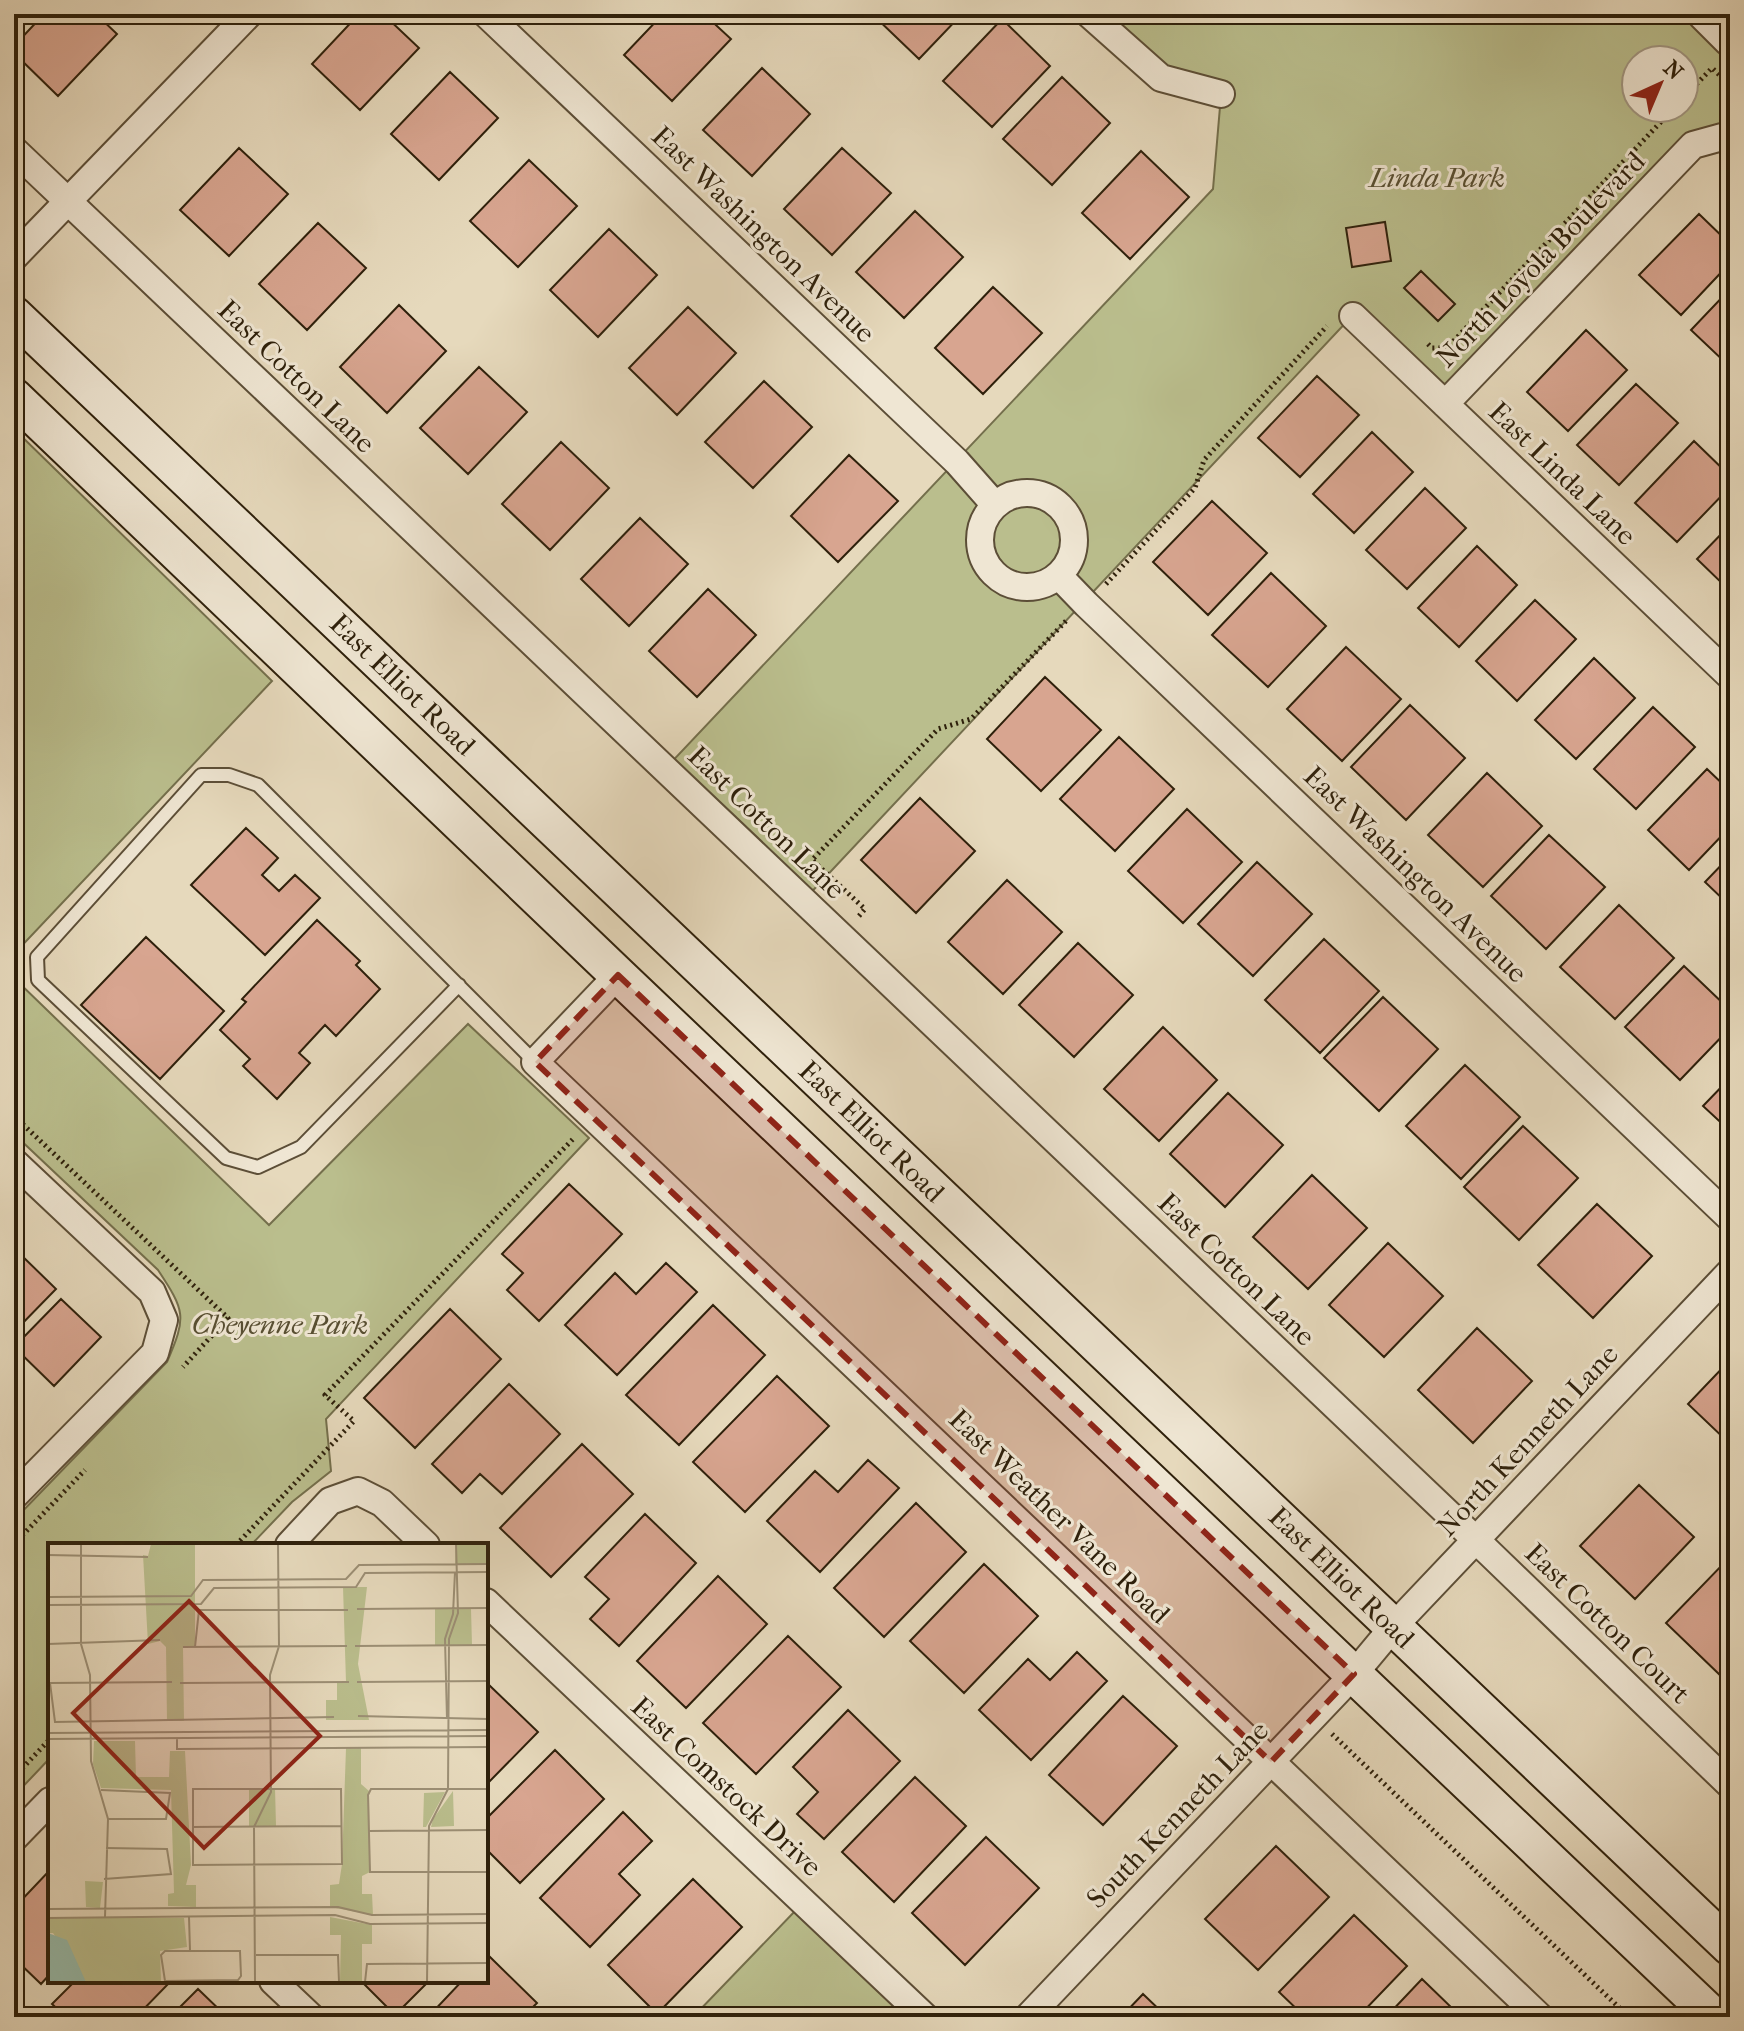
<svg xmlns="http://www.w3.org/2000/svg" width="1744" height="2031" font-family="'IM FELL French Canon',serif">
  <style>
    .green { fill: #babe8d; stroke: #746f4c; stroke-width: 2; fill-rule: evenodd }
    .building { fill: #d8a590; stroke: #2e200b; stroke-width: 2 }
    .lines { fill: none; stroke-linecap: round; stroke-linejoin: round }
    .service-casing { stroke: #5c4e37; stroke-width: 16 }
    .minor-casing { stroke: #5c4e37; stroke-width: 30 }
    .tertiary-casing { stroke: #5c4e37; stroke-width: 36 }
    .secondary-casing { stroke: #2e200b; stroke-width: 40 }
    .path { stroke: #2e200b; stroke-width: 5; stroke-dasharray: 2 4; stroke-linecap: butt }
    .service { stroke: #efe6d3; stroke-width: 12 }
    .minor { stroke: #efe6d3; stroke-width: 26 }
    .tertiary { stroke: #efe6d3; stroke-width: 32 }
    .secondary { stroke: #efe6d3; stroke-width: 36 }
    .marked { fill: #8f2418; fill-opacity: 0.2; stroke: #8f2418; stroke-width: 6; stroke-dasharray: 16 10; stroke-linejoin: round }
    .labels { text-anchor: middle; stroke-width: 6; stroke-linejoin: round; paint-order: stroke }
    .park-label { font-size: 28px; font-style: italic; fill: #584f32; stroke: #efe6d3 }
    .street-label { font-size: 28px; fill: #2e200b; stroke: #efe6d3 }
    .inset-road { fill: none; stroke: #9c8f75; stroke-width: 2 }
    .view { fill: #8f2418; fill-opacity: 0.15; stroke: #8f2418; stroke-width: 4 }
    .inset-edge { fill: none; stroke: #2e200b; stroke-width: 4 }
  </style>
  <rect width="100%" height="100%" fill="#e6d9bc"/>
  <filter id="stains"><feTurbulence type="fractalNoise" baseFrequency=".0025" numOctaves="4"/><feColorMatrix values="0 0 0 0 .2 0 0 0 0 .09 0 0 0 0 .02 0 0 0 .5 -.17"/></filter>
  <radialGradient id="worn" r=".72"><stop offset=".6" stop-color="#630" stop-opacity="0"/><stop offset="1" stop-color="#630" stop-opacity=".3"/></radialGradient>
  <path class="green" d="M1109,14H1730V124L1722,137L1693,145L1445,404L1352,316L803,901L665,769L1213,189L1221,95L1161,78L1099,24ZM1636,60H1684V108H1636Z
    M14,429L272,681L14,954Z
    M14,978L269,1225L468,1024L589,1138L326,1419L331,1471L292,1502L251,1545H50V1758L14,1796V1520L167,1362C187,1316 185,1311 158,1270L14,1134Z
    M797,1909L910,2017H693Z"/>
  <path class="building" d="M44,14H96L117,34L58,96L14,53V46Z
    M359,14H383L419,48L360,110L312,64Z
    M663,14H704L731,39L672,101L624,55Z
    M872,14H962L919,59Z
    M1002,19L1050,66L992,127L943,81Z
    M762,68L810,114L752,176L703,130Z
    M450,72L498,118L439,180L391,134Z
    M1062,77L1110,123L1052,185L1003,139Z
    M239,148L288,194L229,256L180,210Z
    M842,148L891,193L832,255L784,209Z
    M1141,151L1189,197L1130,259L1082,213Z
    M529,160L577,206L518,267L470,221Z
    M915,211L963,257L904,318L856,272Z
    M1699,214L1730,244V263L1681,315L1639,275Z
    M1385,222L1391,261L1352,267L1346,228Z
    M318,223L366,268L307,330L259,284Z
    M609,229L657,275L598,337L550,290Z
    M1421,271L1455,304L1438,321L1404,288Z
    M993,287L1042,333L983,394L935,348Z
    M1730,289V367L1691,330Z
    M399,305L446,351L387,413L340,367Z
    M688,307L736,353L677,415L629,368Z
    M1586,330L1627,370L1568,431L1527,392Z
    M479,367L527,412L468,474L420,428Z
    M1317,376L1359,415L1300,477L1258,438Z
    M764,381L812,427L753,488L705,442Z
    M1636,384L1678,423L1619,485L1577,445Z
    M1372,432L1413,472L1354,533L1313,494Z
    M1694,441L1730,476V487L1677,542L1635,503Z
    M561,442L609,488L550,550L502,504Z
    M849,455L898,501L838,562L791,516Z
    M1425,488L1466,528L1407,589L1366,550Z
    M1212,501L1267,553L1208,615L1153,562Z
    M640,518L688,564L629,626L581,579Z
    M1730,525V591L1697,559Z
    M1477,546L1517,585L1459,647L1418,608Z
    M1271,573L1326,626L1268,687L1212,635Z
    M708,589L756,635L697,697L649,651Z
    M1535,600L1576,639L1517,701L1476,661Z
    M1346,647L1401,699L1342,761L1287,709Z
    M1594,658L1635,698L1576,759L1535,720Z
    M1045,677L1101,730L1041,791L987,739Z
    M1410,705L1465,758L1406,820L1351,767Z
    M1653,707L1695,747L1636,809L1594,769Z
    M1119,737L1174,789L1115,851L1060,799Z
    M1707,769L1730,791V827L1689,870L1648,830Z
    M1487,773L1542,826L1483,887L1428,835Z
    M920,798L975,851L916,913L861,860Z
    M1187,809L1242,862L1183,923L1128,871Z
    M246,828L278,858L262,875L279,891L295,875L320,898L265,955L191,885Z
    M1549,835L1605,887L1546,949L1491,896Z
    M1730,856V906L1705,882Z
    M1257,862L1312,914L1253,976L1198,924Z
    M1007,880L1062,932L1003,994L948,942Z
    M1619,905L1674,958L1615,1019L1560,967Z
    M317,920L360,961L356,965L380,989L336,1036L325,1025L299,1053L310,1063L277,1099L243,1066L250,1059L220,1030L246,1002L242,999Z
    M146,937L224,1011L160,1079L81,1005Z
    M1324,939L1379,991L1320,1053L1265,1000Z
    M1078,943L1133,995L1074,1057L1019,1005Z
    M1684,966L1730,1010V1028L1680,1080L1625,1027Z
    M1383,997L1438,1049L1379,1111L1324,1058Z
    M1163,1027L1217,1080L1159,1141L1104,1089Z
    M1465,1065L1520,1117L1461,1179L1406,1126Z
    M1730,1078V1131L1703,1106Z
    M1228,1093L1283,1145L1225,1207L1170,1154Z
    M1523,1126L1578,1178L1519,1240L1464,1187Z
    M1312,1175L1367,1228L1308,1289L1253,1237Z
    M569,1184L622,1234L539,1321L507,1290L523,1273L502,1254Z
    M1597,1204L1652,1256L1593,1318L1538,1265Z
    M1388,1243L1443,1296L1384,1357L1329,1305Z
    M17,1251L56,1289L14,1332V1255Z
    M666,1263L697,1292L617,1375L565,1325L615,1273L636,1294Z
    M61,1299L101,1337L54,1386L14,1347Z
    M713,1305L765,1355L679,1445L626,1395Z
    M450,1309L501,1359L415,1448L364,1398Z
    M1477,1328L1532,1381L1473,1443L1418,1390Z
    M1730,1360V1444L1688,1404Z
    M777,1376L829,1426L745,1512L693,1462Z
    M509,1384L560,1434L502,1494L480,1474L462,1493L432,1464Z
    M582,1444L633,1494L551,1577L500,1528Z
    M868,1460L899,1488L820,1572L767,1521L815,1471L838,1492Z
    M1639,1485L1694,1537L1635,1599L1580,1546Z
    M916,1503L966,1552L884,1637L834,1588Z
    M645,1514L696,1563L619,1646L590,1619L609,1599L585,1577Z
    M1725,1562L1730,1566V1667L1721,1676L1666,1623Z
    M984,1564L1038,1616L964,1693L910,1641Z
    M718,1576L767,1624L686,1708L637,1661Z
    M788,1636L841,1687L756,1774L703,1723Z
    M1077,1652L1107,1681L1031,1760L979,1710L1028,1659L1050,1680Z
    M487,1683L538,1732L486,1785V1684Z
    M1123,1696L1177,1746L1103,1825L1049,1775Z
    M848,1710L900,1761L824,1839L797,1814L818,1792L793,1767Z
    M555,1750L604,1799L520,1883L486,1849V1819Z
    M915,1777L966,1826L894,1902L842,1852Z
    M623,1812L652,1841L619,1874L640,1895L590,1947L540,1898Z
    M986,1837L1039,1888L965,1965L912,1913Z
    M1276,1846L1329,1897L1258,1970L1205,1919Z
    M50,1870V1974L41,1984L14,1958V1908Z
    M693,1879L742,1927L657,2014L608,1965Z
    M1354,1915L1407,1966L1358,2017H1305L1279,1992Z
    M488,1955L537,2003L523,2017H428L462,1981H486V1956Z
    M1422,1979L1453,2009L1446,2017H1386Z
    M75,1981H171L136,2017H66L52,2004Z
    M361,1981H429L395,2015Z
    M198,1989L227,2017H170Z
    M1143,1994L1167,2017H1121Z"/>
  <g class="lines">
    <g class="service-casing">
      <path id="service" d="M459,985L301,1147L258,1167L226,1158L38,980L37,957L201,775H229L258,785L535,1062"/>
    </g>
    <g class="minor-casing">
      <path id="minor" d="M486,14L957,462L995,505
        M1089,14L1161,78L1221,94
        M14,150L1476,1540L1730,1785
        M14,257L249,14
        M1353,316L1730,676
        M1445,404L1693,145L1722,137L1730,141
        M980 540a47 47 0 1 1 94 0a47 47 0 1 1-94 0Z
        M1059,576L1086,604L1730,1218
        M618,975L535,1062L1540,2017
        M14,1162L152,1292L164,1320L155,1353L14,1496
        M289,1545L330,1501L358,1491L382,1503L426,1545
        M486,1602L925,2017
        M14,1838L50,1801
        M273,1981L311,2017
        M1028,2017L1354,1674L1394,1626L1730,1272"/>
    </g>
    <g class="tertiary-casing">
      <path id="tertiary" d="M1704,14L1730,40"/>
    </g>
    <g class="secondary-casing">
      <path id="secondary" d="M14,315L1730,1947
        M14,397L618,975L1714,2017"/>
    </g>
    <path class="path" d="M1684,97L1712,68L1730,85
      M1428,344L1432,348H1447L1674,108
      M1106,584L1195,488L1204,460L1327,326
      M859,916L865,909L812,860L938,729L971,719L1066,621
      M14,1116L228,1318L183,1367
      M14,1544L85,1470
      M236,1545L354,1421L325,1395L574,1138
      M1332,1734L1629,2017
      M14,1777L50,1739"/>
    <use href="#service" class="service"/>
    <use href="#minor" class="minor"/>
    <use href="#tertiary" class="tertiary"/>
    <use href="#secondary" class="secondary"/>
  </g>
  <path class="marked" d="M618,975L1354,1674L1271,1762L535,1062Z"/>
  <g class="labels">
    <g class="park-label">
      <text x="1437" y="187">Linda Park</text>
      <text x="280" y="1334">Cheyenne Park</text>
    </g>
    <g class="street-label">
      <text transform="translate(764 234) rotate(44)" y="10">East Washington Avenue</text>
      <text transform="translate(1540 259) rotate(-46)" y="10">North Loyola Boulevard</text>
      <text transform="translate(297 376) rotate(44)" y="10">East Cotton Lane</text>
      <text transform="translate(1563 473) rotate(44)" y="10">East Linda Lane</text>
      <text transform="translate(403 684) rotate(44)" y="10">East Elliot Road</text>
      <text transform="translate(767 822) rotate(44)" y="10">East Cotton Lane</text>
      <text transform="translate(1416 874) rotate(44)" y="10">East Washington Avenue</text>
      <text transform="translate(872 1131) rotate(44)" y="10">East Elliot Road</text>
      <text transform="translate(1237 1269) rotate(44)" y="10">East Cotton Lane</text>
      <text transform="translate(1527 1440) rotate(-47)" y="10">North Kenneth Lane</text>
      <text transform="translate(1060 1516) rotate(44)" y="10">East Weather Vane Road</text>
      <text transform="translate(1342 1577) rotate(44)" y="10">East Elliot Road</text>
      <text transform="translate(1608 1623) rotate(44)" y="10">East Cotton Court</text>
      <text transform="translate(727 1786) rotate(43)" y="10">East Comstock Drive</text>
      <text transform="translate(1177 1814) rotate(-46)" y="10">South Kenneth Lane</text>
    </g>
  </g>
  <g transform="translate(48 1543)">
    <rect width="440" height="440" fill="#e6d9bc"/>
    <path d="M103,1H147V104H135L136,178H119L118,104L112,98L100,101L95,12L100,13ZM408,1H440V21H407ZM295,44H319L310,121L321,177H278V157H289V139H298ZM387,66H423L424,102H387ZM46,198H87L88,234H121L122,208H137L143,322L138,342H148V364L120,363V351L126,350L123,247L53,245L45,221ZM298,205H313V241L321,248L322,329L314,333V351H324L325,372L282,364V342L291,341L294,321ZM227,245L228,283H201V246ZM405,248L406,283L383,284L385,276ZM397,249L378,284H375L376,250ZM37,338L55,339L52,365L38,364ZM282,374L324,382V401H314V439H292L293,392H282ZM0,375H136L139,404L112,408L113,439H38L5,390H0Z" fill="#babe8d"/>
    <path d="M0,390L19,397L38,439H0Z" fill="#97bbaa"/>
    <path class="inset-road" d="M33,1V101L42,132L43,218L60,276L57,374M0,12L100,14M0,54L143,53L155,37L298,36L311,22L440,21M0,62L153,61L166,45L308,44L317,30L440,29M309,66L440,65M0,101L112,97M307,103L440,102M135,104L299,103M147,104L151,67H300M309,139L440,138M2,140L7,179L286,174M2,140L124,139M132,140L301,139M310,173L440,176M399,176L397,96L405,71L407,29M0,190L440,187M0,196L440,193M129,196V206L440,204M145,246H293L294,321L145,322ZM440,246H323L320,252L322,329H440M53,247L122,250L118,276H60M144,284L294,283M320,288L440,287M56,336L123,331L119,306L58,305M0,366L290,364L324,372L440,371M141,374L142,408M0,375L287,372L322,381L440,380M117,408H192L193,433L190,437L117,438L113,412ZM208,412H290L291,439M207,439L206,284L223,249L222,132L231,103L230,1M317,439L319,421L440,420M379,439L381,283L400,246L401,96L410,70L408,1"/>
    <path class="view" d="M141,58L272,193L156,305L25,170Z"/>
    <rect width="440" height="440" class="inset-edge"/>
  </g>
  <rect width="1744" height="2031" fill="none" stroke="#e6d9bc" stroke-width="48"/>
  <rect x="16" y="16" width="1712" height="1999" fill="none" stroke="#2e200b" stroke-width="4"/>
  <rect x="24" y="24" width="1696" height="1983" fill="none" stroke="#2e200b" stroke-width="2"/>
  <g transform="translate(1660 84) rotate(44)"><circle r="38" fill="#efe6d3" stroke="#a29783" stroke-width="2"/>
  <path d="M0-6L14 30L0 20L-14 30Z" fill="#8f2418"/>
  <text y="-12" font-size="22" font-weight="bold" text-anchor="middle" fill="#2e200b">N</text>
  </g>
  <rect width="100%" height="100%" filter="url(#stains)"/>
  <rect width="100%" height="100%" fill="url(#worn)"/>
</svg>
